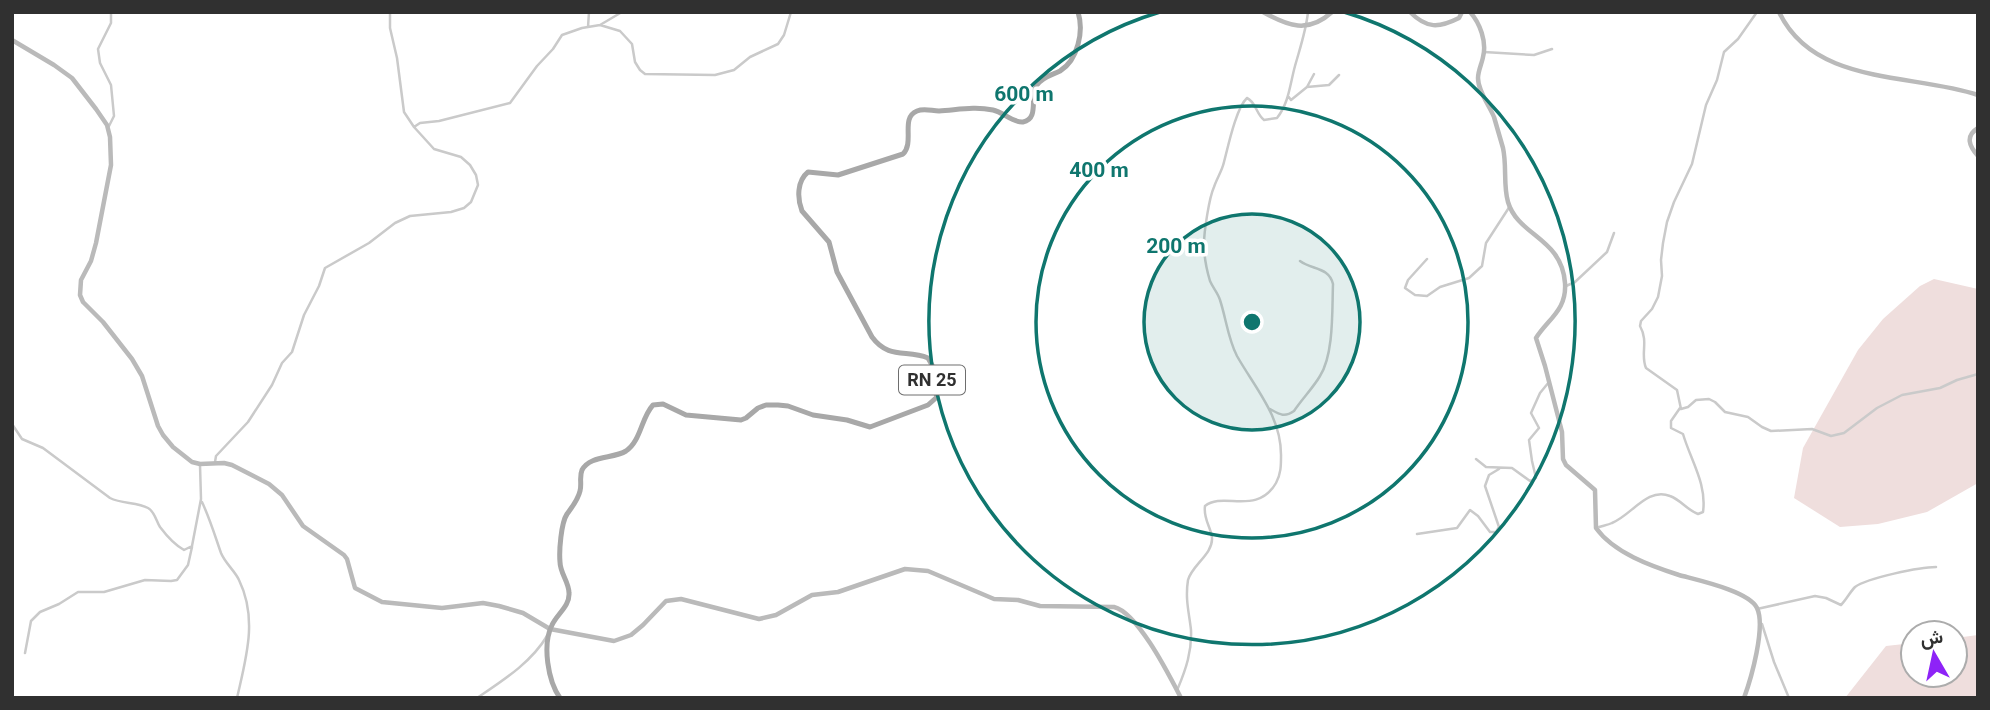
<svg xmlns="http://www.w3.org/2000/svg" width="1990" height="710" font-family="Roboto,Vazirmatn,sans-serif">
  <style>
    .green { fill: #efdedd }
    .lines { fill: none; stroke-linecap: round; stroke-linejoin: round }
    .street { stroke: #cacaca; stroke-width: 2.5 }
    .secondary { stroke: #bababa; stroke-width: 4.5 }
    .primary { stroke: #a8a8a8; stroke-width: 5 }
    .ring { fill: none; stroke: #0f766e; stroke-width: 3.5 }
    .labels { text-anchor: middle; stroke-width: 7; stroke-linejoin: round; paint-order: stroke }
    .shield { fill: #fff; stroke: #6e6e6e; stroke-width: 2 }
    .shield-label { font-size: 18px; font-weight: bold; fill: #303030 }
    .centre { fill: #0f766e; stroke: #fff; stroke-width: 3.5 }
    .ring-label { font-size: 21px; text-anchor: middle; font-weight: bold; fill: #0f766e; stroke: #fff; stroke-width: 7; stroke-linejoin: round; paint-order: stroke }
  </style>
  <rect width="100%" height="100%" fill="#fff"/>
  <path class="green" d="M1934,279L1978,289V483L1927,512L1878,524L1840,527L1794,498L1803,448L1858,350L1883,319L1920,286Z
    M1978,635V698H1845L1886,646L1913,643V675H1955V638Z"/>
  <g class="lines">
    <path class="street" d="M1757,12L1738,39L1724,52L1717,80L1706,105L1692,164L1674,202L1667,222L1663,243L1661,260L1662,276L1658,297L1652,309L1641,321L1640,326C1649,342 1640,354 1646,368L1677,390L1681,409L1688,407L1696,400L1709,399L1715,402L1725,412L1748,417L1762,427L1771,431L1812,429L1831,436L1844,433L1877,408L1902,395L1940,388L1957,380L1978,374
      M600,25L622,12
      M588,27L589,12
      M1484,52L1534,55L1552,49
      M1307,87L1314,74
      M1288,96L1291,100L1307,87L1329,85L1339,75
      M109,126L114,116L111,85L100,63L98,49L111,23V12
      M414,127L420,123L439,121L510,103L537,66L553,49L562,35L582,28L600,25L620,31L632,44L635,62L640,70L645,74L715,75L734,70L750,57L778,44L784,35L791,12
      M1427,259L1408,280L1405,288L1415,295L1427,296L1440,287L1469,278L1482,266L1486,243L1510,206
      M1566,286L1575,282L1607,252L1614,233
      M1270,409C1279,414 1284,418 1294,411C1302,399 1313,388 1320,376C1334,354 1332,310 1333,284C1329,267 1312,270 1300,261
      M12,424L22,439L43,448L110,498C122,504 137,502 148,508C155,512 156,521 160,527C166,535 175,545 184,550L192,546L201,499L200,465
      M1476,459L1486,467L1512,468L1530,481L1536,478L1532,461L1529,440L1539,428L1531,413L1540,393L1549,382
      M215,462L216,456L248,422L272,385L282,363L292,352L304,315L319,286L325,268L369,243L395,223L410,216L451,212L464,208L471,202L478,185L476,175L470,165L461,157L434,149L414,127L404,112L397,58L390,28V12
      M202,502C210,519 215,536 221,553C225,563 235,571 239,580C258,619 246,658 237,698
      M1596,528C1601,526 1608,525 1612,523C1632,515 1647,487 1670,496C1681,500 1687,510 1698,514L1703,512C1707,484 1691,461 1683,434L1671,428V421L1680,408
      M1417,534L1457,528L1470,510L1478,516L1490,532H1496L1499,527L1485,486L1489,475L1499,469
      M1757,609L1815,596L1826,598L1841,605C1846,600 1850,592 1855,587C1867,578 1920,567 1936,567
      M1762,624L1774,662L1789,698
      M25,653L31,621L40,612L59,604L78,592H104L145,580L171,581L177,580L188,565L192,547
      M1178,688C1186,669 1192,651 1191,630C1189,612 1185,599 1188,580C1192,565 1213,554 1212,538C1211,527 1203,519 1205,506C1223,491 1257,516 1276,483C1281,474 1281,465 1281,457C1282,417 1255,388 1237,356C1228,339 1226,318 1220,300C1218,293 1213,288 1210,281C1207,271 1204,255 1204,244C1204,232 1209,198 1214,187C1217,178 1222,171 1224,162C1228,147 1236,108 1247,98C1256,102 1256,114 1264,120L1277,118C1289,103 1290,84 1295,66C1300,48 1306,31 1308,12
      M477,698C502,681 531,663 547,636"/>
    <path class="secondary" d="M1263,12C1288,26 1308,34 1332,12
      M1410,12C1427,29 1439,28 1459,18L1462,12
      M1470,12C1480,23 1487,42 1483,57C1482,63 1478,71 1478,78C1478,91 1489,105 1494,117C1497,127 1500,138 1503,148C1507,166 1503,185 1508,202C1518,236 1562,238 1565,283C1567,310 1548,319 1536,338L1545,366L1562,432L1563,459L1566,465L1595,490L1596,528C1614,553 1651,566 1679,575C1697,580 1749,591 1757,608C1766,627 1751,679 1744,698
      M1779,12C1814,86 1912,73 1978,95
      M12,40L54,65L72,78L96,109L107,125L110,137L111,165L96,243L91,261L81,280L80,295L83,302L103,322L132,359L142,376L158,426L163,435L173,447L192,462L200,464L224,463L232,465L269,484L282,495L303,526L344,555L347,559L355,588L382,602L442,608L483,603L499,606L523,613L550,629L614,641L631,635L643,625L666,601L681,599L759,619L776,615L812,595L838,592L905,569L928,571L994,599L1018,600L1040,606L1114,607C1138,613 1169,675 1181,698
      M1978,128C1965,136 1969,146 1978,156"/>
    <path class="primary" d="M560,698C548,681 542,645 552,625C557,614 570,606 569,593C569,582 560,573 560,562C559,551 561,523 567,514C572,507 578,500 580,491C582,484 579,477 582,470C590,455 613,459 626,451C641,441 641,418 653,405L663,404L686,415L741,420L746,418L758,408L766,405H778L788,406L813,415L847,420L870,427L928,405L937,397L931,378L932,365L928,358C907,349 889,360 872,337L837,272L829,242L802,211C797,198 797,181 808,172L838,175L903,154C915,142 900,118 917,111C924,108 932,111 939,111C957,110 974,106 993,110C1003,112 1013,123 1023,122C1040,119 1029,95 1037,85C1042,77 1052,75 1060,71C1078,60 1084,31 1078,12"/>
  </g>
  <circle cx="1252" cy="322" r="108" fill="#0f766e" fill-opacity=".12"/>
  <g class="ring">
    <circle cx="1252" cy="322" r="108"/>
    <circle cx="1252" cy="322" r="216"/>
    <path d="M1344 12A323 323 0 1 1 1160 12"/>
  </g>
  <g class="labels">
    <rect class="shield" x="899" y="365.5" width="66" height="29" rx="5"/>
    <g class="shield-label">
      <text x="932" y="386">RN 25</text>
    </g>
  </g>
  <circle cx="1252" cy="322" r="10" class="centre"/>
  <g class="ring-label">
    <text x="1024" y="101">600 m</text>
    <text x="1099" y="177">400 m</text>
    <text x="1176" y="253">200 m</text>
  </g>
  <rect width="1990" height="710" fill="none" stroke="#303030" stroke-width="28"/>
  <g transform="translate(1934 654) rotate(351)"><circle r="33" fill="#ffffff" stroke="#acacac" stroke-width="2"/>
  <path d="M0-5L12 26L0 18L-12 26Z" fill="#8e23f7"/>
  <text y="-10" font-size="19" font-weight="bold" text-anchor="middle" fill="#303030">ش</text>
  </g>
</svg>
